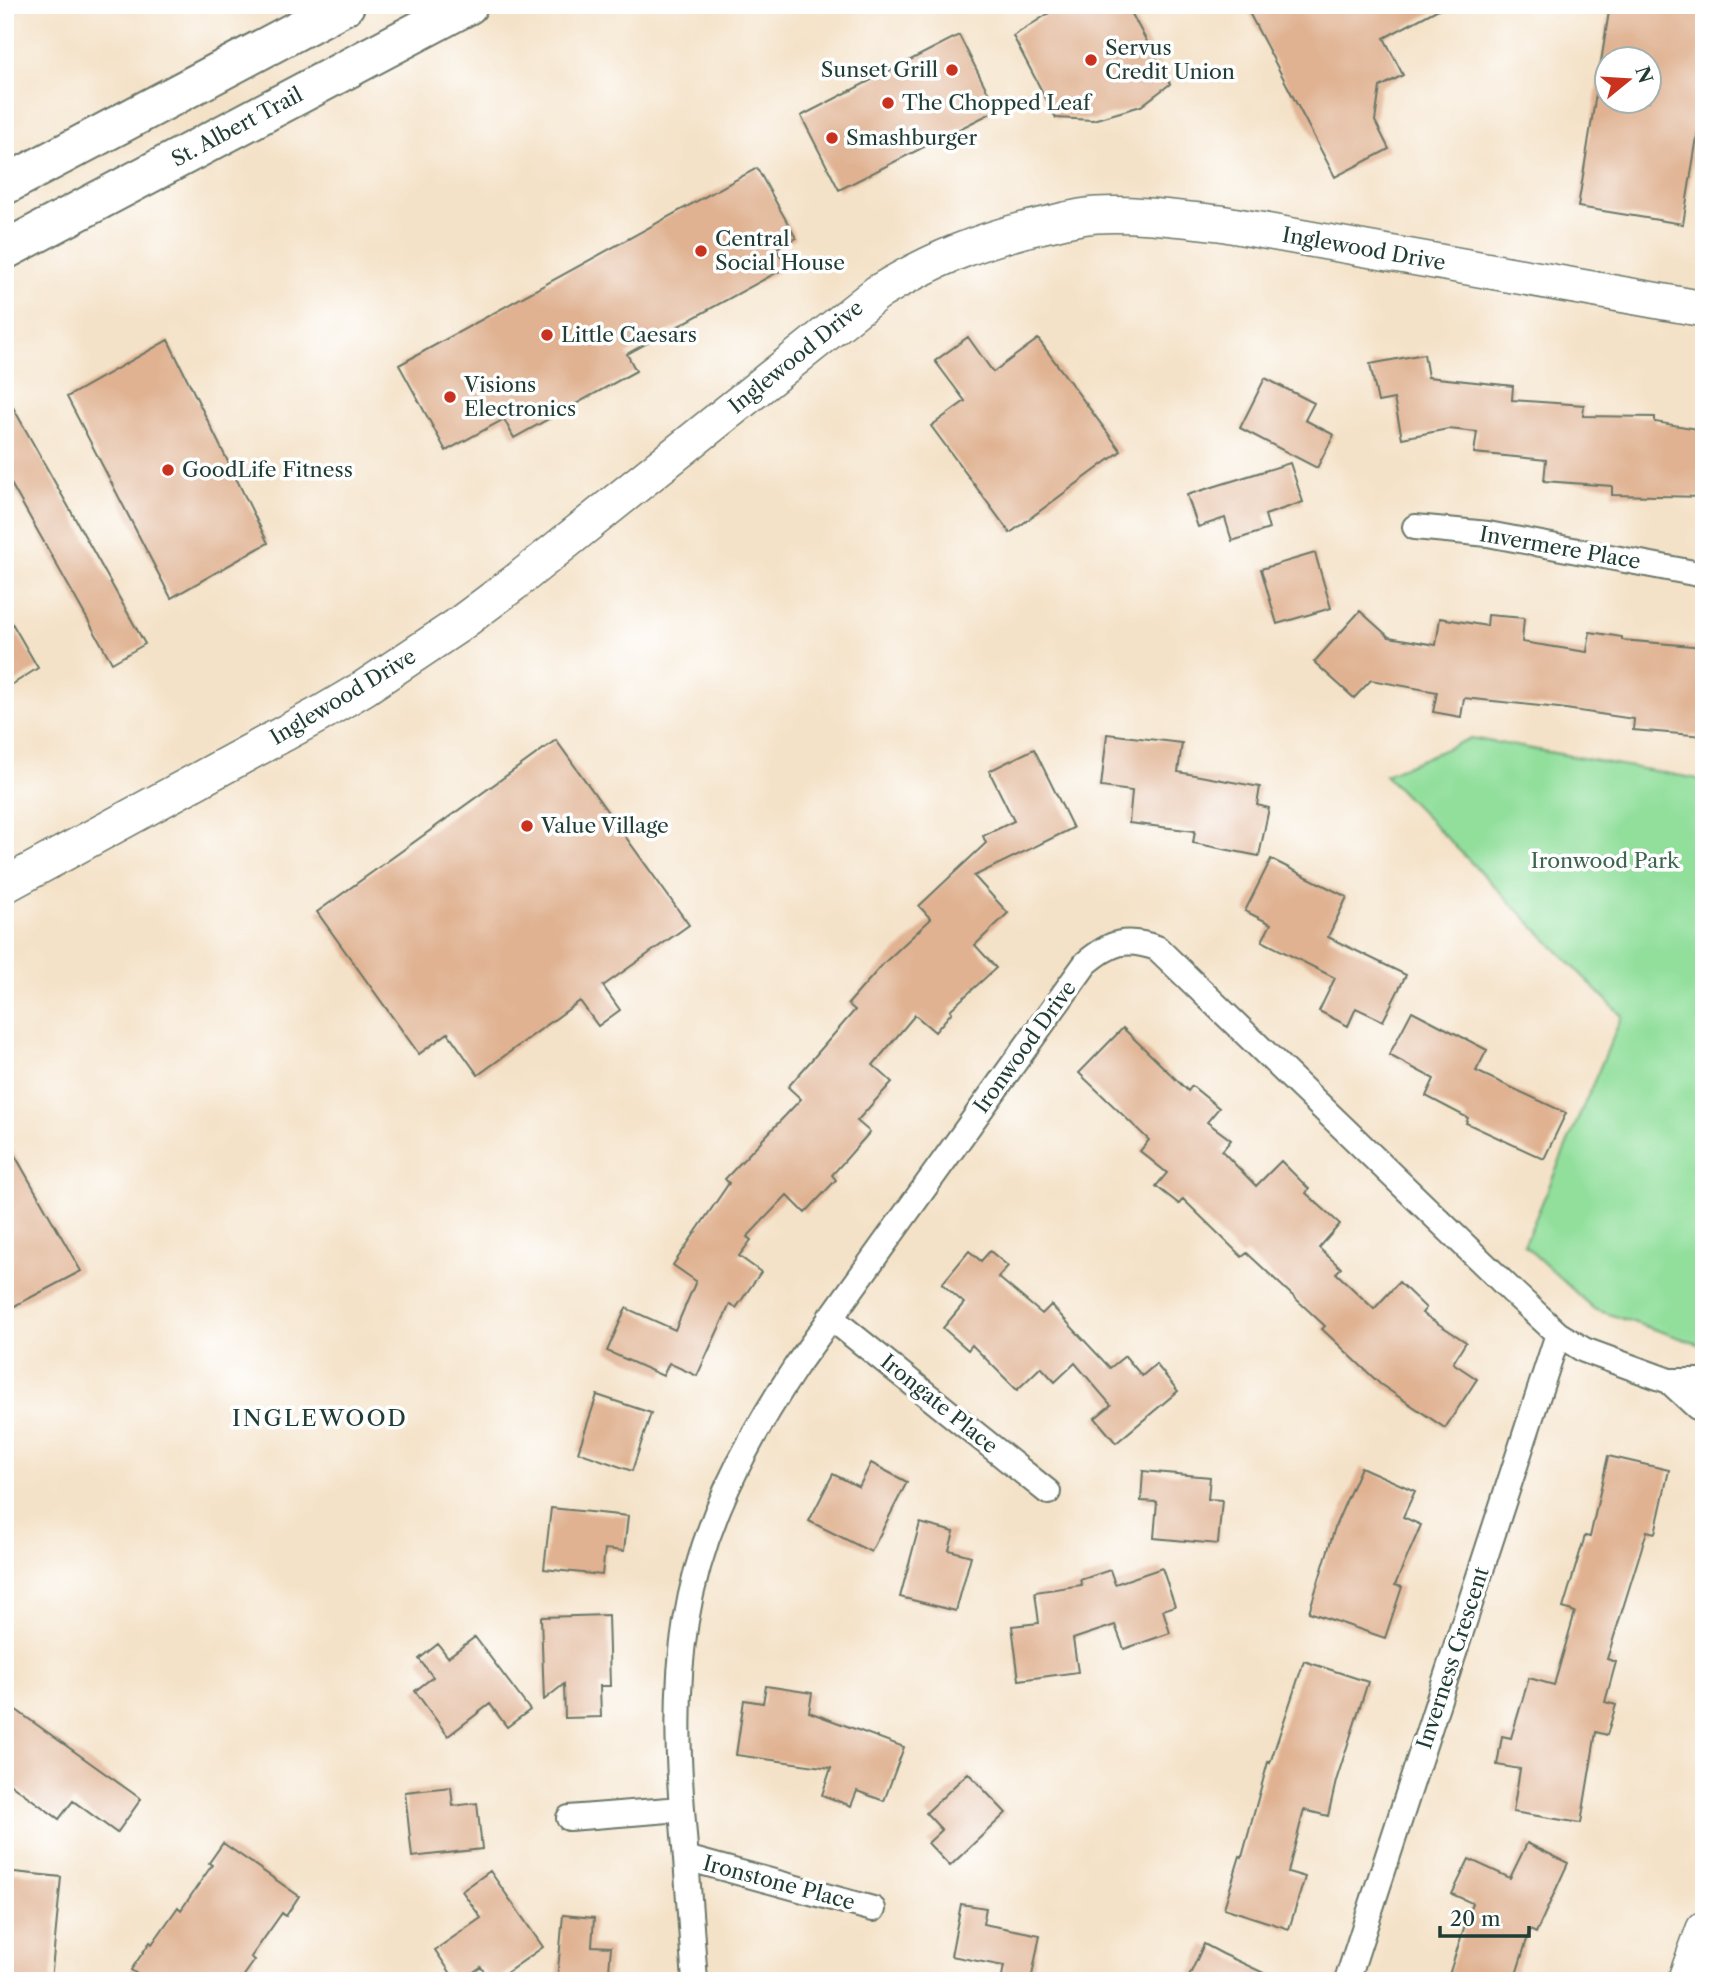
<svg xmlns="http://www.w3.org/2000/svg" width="1709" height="1986" font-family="'Libre Caslon Text',serif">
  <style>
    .green { fill: #92df9c; stroke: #588e68; stroke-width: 2 }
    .building { fill: #e0b292; fill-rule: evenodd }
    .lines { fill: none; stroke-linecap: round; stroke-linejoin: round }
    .street-casing { stroke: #6a7768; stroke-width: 28 }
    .secondary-casing { stroke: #6a7768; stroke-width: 38 }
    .primary-casing { stroke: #6a7768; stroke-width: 42 }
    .street { stroke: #fff; stroke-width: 24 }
    .secondary { stroke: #fff; stroke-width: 35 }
    .primary { stroke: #fff; stroke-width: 38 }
    .poi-dot { fill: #c8321e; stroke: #fff; stroke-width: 2.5 }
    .labels { text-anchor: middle; stroke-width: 7; stroke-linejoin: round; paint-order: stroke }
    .poi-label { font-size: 21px; fill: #1f3d34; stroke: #fff; text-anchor: start }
    .street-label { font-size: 21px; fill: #1f3d34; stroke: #fff }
    .park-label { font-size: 21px; fill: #3c664e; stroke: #fff }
    .neighbourhood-label { font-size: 23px; letter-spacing: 2px; fill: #1f3d34; stroke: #fff }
  </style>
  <rect width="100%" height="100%" fill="#fff"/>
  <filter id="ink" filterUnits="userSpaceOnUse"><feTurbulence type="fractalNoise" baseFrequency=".0143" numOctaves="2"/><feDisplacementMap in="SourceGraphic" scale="14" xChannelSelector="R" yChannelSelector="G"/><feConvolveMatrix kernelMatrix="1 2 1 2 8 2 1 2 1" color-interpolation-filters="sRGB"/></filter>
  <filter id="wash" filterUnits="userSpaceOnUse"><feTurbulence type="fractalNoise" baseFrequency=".00686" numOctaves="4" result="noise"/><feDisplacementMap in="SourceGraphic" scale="28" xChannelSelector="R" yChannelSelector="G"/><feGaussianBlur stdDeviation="1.57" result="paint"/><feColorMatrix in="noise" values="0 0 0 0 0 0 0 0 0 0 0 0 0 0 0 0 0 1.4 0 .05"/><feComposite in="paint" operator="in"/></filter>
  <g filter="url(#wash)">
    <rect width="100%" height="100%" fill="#f4e2c8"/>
    <path class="green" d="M1471,738L1704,780V1346L1594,1309L1524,1245L1622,1016L1385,775Z"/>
    <g id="blocks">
      <path class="building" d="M1062,5H1127L1170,84L1141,106L1093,120L1056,118L1013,36Z
        M1245,5H1446L1384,38L1403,75L1380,87L1375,121L1389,149L1335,177Z
        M1610,5H1704V111L1701,112L1683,224L1578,207ZM1607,60H1649V102H1607Z
        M959,35L997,110L839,190L801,116Z
        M757,168L796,238L776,248L787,267L627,354L636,371L514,438L504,419L446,451L399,365Z
        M968,337L993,372L1038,339L1121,451L1010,533L931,426L965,401L935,361Z
        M168,340L268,543L171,598L67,397Z
        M1424,354L1428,377L1513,386L1512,400L1584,405L1583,416L1655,417V422L1704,430V497L1612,495V486L1544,481L1546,460L1474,453L1477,432L1448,429L1402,438L1394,399L1378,402L1370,364Z
        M1265,378L1314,403L1305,420L1334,435L1317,468L1240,428Z
        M5,393L145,644L112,663L5,473Z
        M1290,463L1303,502L1265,515L1269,529L1232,541L1225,518L1198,527L1187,495Z
        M1315,553L1331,608L1277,624L1261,569Z
        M5,611L38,668L5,689Z
        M1360,611L1389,637L1436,645L1440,618L1487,626L1488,615L1524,618L1522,642L1587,652L1590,632L1622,637V640L1704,647V736L1633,730L1634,719L1559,708L1464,698L1461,717L1433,712L1437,692L1371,680L1354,698L1314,662Z
        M1107,734L1182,743L1178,772L1260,787L1257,805L1269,808L1259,856L1193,843L1195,831L1129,823L1132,791L1101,787Z
        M556,740L689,925L603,986L620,1010L598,1026L580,1001L478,1075L448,1033L419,1054L317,912Z
        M1034,749L1073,828L974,876L1008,913L975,945L996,968L950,1010L952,1012L935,1032L915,1015L873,1065L892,1082L857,1121L870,1132L832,1175L836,1180L805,1213L787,1195L747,1237L751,1240L739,1256L761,1272L736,1308L730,1304L697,1376L669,1363L663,1376L607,1351L626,1308L675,1330L696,1281L673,1265L729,1183L725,1179L801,1099L788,1087L855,1010L848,1004L883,964L931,919L919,906L986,843L983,836L1014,821L989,771Z
        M1271,859L1347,897L1328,937L1406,975L1383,1021L1356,1008L1348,1026L1319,1011L1335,978L1262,941L1271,924L1245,911Z
        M1412,1011L1487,1050L1476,1071L1566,1113L1544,1159L1466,1123L1468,1118L1426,1096L1434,1079L1389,1055Z
        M1123,1028L1188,1091L1192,1086L1219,1108L1207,1122L1231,1140L1222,1151L1256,1186L1281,1161L1309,1189L1306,1193L1340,1224L1319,1248L1341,1268L1336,1273L1374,1309L1399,1282L1426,1308L1422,1313L1466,1342L1453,1363L1477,1379L1445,1428L1380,1384L1322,1329L1325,1326L1247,1253L1242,1257L1183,1199L1179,1204L1156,1186L1167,1173L1140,1151L1149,1140L1079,1073Z
        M5,1138L81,1271L5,1311Z
        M969,1251L981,1261L990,1251L1008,1266L998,1277L1042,1314L1051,1305L1110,1368L1125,1356L1142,1376L1156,1364L1178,1391L1116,1443L1095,1418L1111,1405L1075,1363L1055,1382L1041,1367L1017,1390L972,1345L968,1350L943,1328L964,1303L942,1284Z
        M597,1395L651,1413L632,1471L578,1452Z
        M1608,1456L1669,1470L1655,1533L1647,1531L1607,1659L1616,1662L1605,1702L1616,1705L1607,1735L1596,1732L1581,1823L1513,1812L1520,1769L1497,1765L1502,1736L1511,1738L1529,1678L1554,1685L1575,1612L1563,1608L1585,1536L1590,1537Z
        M871,1463L907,1482L871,1552L809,1521L833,1474L859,1487Z
        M1361,1467L1415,1491L1403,1517L1421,1525L1395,1585L1402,1587L1385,1638L1309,1612L1336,1524Z
        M1143,1471L1210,1477L1208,1499L1222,1500L1218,1544L1154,1538L1157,1502L1141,1501Z
        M551,1508L628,1516L624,1551L605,1549L602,1575L544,1569Z
        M920,1523L954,1532L949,1550L971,1556L956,1611L900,1597Z
        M1162,1568L1175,1606L1163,1610L1170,1633L1124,1649L1115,1625L1073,1639L1078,1672L1019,1680L1012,1626L1039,1623L1035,1592L1082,1585L1080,1580L1110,1570L1115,1584Z
        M608,1615L610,1686H600L601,1717L565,1718L564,1684L544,1700L541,1617Z
        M475,1637L530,1710L507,1727L490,1704L448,1736L415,1691L433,1677L419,1659L438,1644L448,1657Z
        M1304,1661L1368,1682L1336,1781L1328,1816L1304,1810L1288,1872L1305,1877L1289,1929L1224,1908L1240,1856L1242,1857L1268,1762L1270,1763Z
        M766,1686L812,1693L809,1712L904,1747L884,1801L857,1791L851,1806L822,1795L831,1768L736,1755L744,1700L763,1703Z
        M5,1702L141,1799L117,1833L73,1801L59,1819L5,1780Z
        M968,1773L1006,1813L950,1866L928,1843L942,1830L926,1813Z
        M451,1787L453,1806L477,1803L482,1849L412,1857L405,1792Z
        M223,1843L299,1896L286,1916L282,1913L251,1957L255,1960L240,1981H147L131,1970L150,1942L152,1944L178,1907L181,1910L212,1865L209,1863Z
        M1527,1843L1568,1863L1536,1933L1530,1930L1514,1981H1447L1472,1903L1452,1894L1469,1859L1510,1878Z
        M5,1871L61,1877L51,1981H5Z
        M490,1871L543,1947L495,1981H490L481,1967L461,1981H456L435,1950L481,1918L462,1891Z
        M961,1904L986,1908L983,1924L1040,1935L1031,1981H1001L1004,1966L951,1956Z
        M563,1915L594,1918L592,1946L611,1947L608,1981H557Z
        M1204,1944L1223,1954L1281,1981H1187Z"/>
    </g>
  </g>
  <g filter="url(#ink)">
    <use href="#blocks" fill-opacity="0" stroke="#6a7768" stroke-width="2"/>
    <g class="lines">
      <g class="street-casing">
        <path id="street" d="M1415,527L1488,534L1704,575
          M830,1317L1048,1492
          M1669,1381L1697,1407L1704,1409
          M569,1818L681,1809
          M686,1858L873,1909
          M695,1981C692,1940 689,1900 686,1859C679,1779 673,1700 686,1621C701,1527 745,1443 797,1365L1086,963C1111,942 1125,937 1157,948L1514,1293L1558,1334L1584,1350L1669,1381H1704
          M1347,1981L1558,1334"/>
      </g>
      <g class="secondary-casing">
        <path id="secondary" d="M5,885L320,714L364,688L457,626L513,584L877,293C931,260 982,239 1044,225C1062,221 1079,216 1097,215C1138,213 1180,219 1220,223L1704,309
          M1685,1981L1704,1929"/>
      </g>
      <g class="primary-casing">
        <path id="primary" d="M5,185L345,5
          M5,250L468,5"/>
      </g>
      <use href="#street" class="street"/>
      <use href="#secondary" class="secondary"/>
      <use href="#primary" class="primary"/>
    </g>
  </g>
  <g class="poi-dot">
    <circle cx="1091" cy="60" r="7"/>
    <circle cx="952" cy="70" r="7"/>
    <circle cx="888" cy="103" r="7"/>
    <circle cx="832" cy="138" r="7"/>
    <circle cx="701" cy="251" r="7"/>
    <circle cx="547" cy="335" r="7"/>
    <circle cx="450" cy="397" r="7"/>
    <circle cx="168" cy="470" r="7"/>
    <circle cx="527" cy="826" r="7"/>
  </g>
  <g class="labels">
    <g class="poi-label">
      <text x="1105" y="55">Servus<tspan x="1105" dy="24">Credit Union</tspan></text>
      <text x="938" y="77" text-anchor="end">Sunset Grill</text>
      <text x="902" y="110">The Chopped Leaf</text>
      <text x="846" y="145">Smashburger</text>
      <text x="715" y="246">Central<tspan x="715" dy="24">Social House</tspan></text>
      <text x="561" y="342">Little Caesars</text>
      <text x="464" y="392">Visions<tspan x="464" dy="24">Electronics</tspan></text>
      <text x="182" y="477">GoodLife Fitness</text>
      <text x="541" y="833">Value Village</text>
    </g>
    <g class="street-label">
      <text transform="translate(237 127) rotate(-28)" y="7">St. Albert Trail</text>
      <text transform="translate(1364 249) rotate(10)" y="7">Inglewood Drive</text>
      <text transform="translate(796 357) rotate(-39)" y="7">Inglewood Drive</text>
      <text transform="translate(1560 548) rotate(10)" y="7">Invermere Place</text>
      <text transform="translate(343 697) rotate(-31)" y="7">Inglewood Drive</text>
      <text transform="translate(1025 1047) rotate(-54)" y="7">Ironwood Drive</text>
      <text transform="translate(939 1404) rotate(39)" y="7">Irongate Place</text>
      <text transform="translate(1453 1658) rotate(-72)" y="7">Inverness Crescent</text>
      <text transform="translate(779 1883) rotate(15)" y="7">Ironstone Place</text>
    </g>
    <g class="park-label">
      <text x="1605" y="868">Ironwood Park</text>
    </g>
    <g class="neighbourhood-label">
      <text x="320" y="1426">INGLEWOOD</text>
    </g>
  </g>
  <rect width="1709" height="1986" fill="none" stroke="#fff" stroke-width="28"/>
  <g transform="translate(1628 80) rotate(72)"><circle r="33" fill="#ffffff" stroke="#a5b1ae" stroke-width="2"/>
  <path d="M0-5L12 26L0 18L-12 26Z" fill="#c8321e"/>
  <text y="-10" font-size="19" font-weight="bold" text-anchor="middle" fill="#1f3d34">N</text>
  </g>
  <path d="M1440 1926v10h89v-10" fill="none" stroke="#1f3d34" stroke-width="3.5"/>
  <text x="1450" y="1926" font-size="21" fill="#1f3d34" stroke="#ffffff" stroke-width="5" paint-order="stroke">20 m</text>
</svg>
